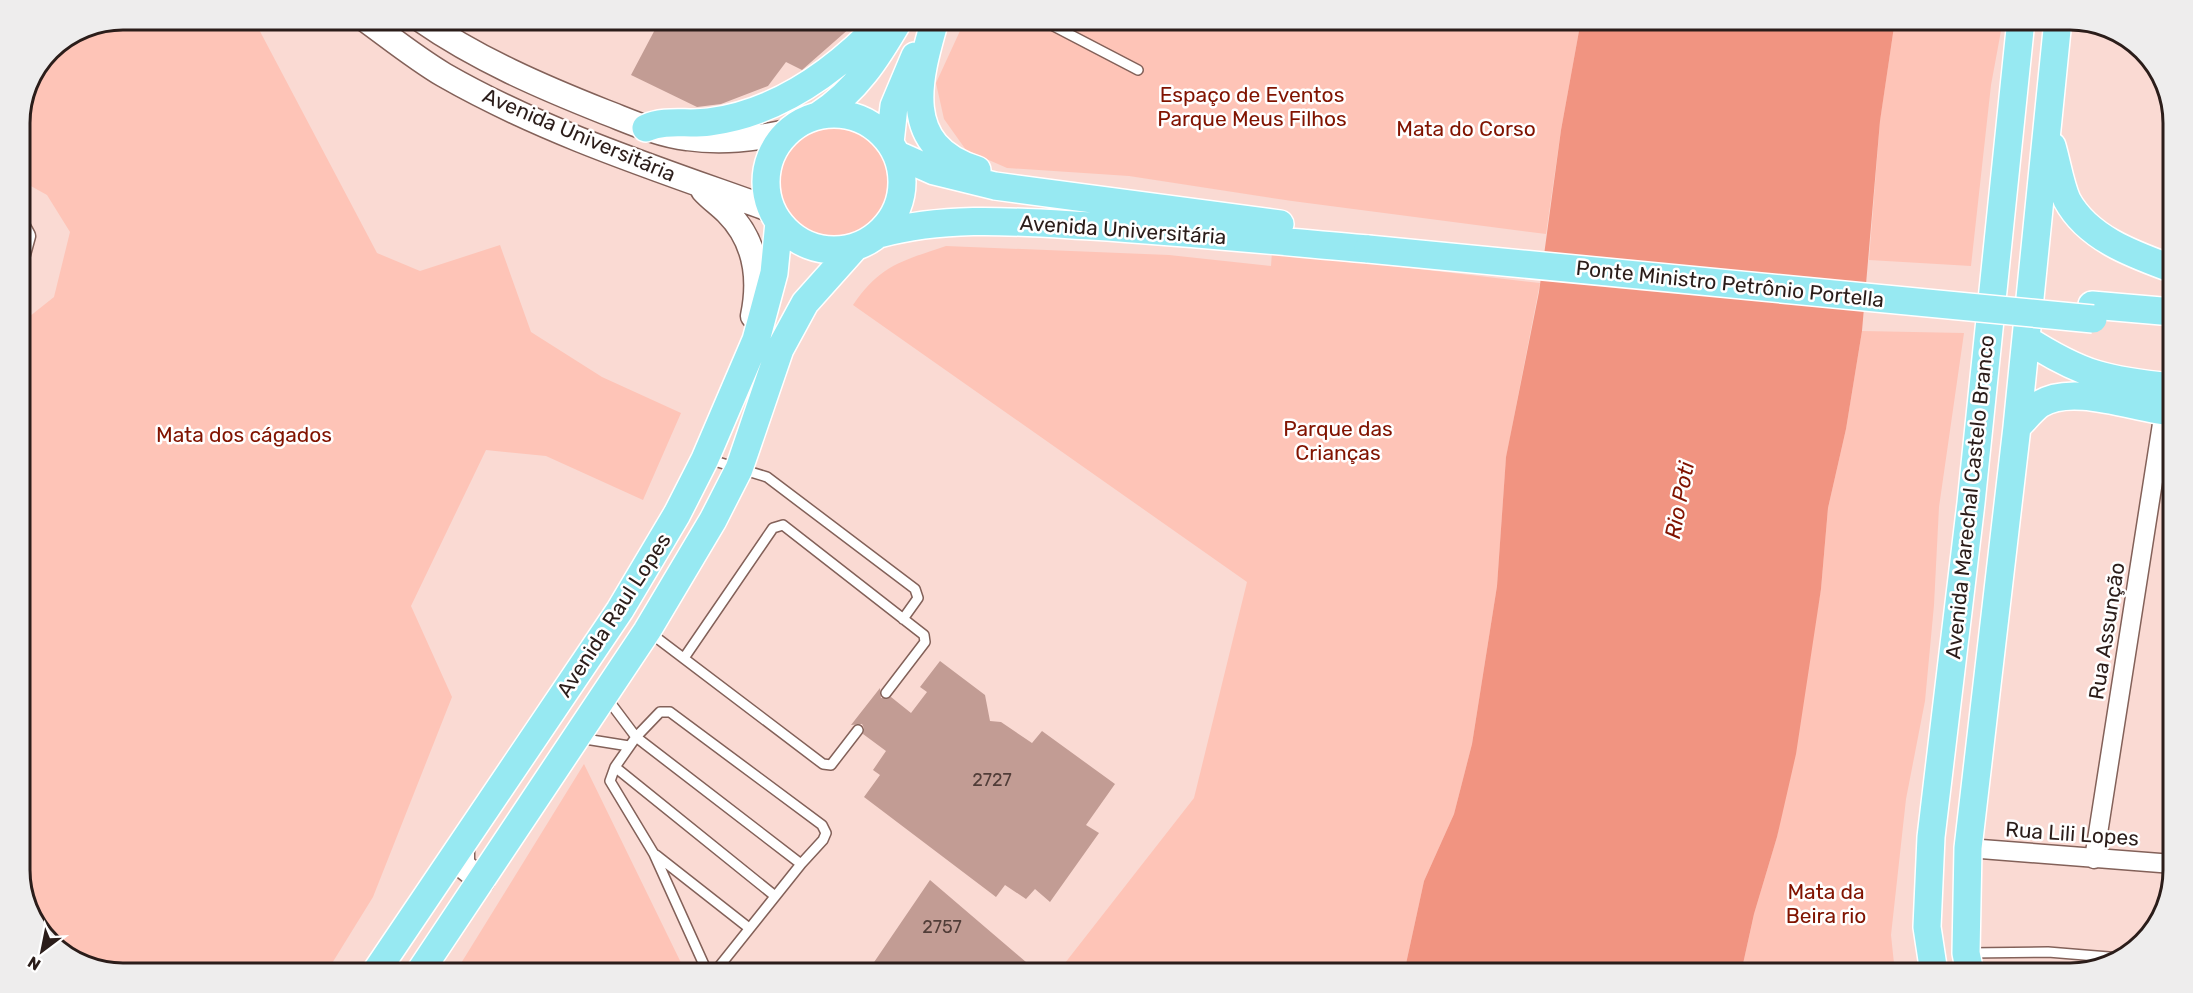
<svg xmlns="http://www.w3.org/2000/svg" width="2193" height="993" font-family="Rubik,sans-serif">
  <style>
    .green { fill: #fec4b7 }
    .water { fill: #f19481 }
    .building { fill: #c29c94 }
    .lines { fill: none; stroke-linecap: round; stroke-linejoin: round }
    .service-casing { stroke: #836159; stroke-width: 12 }
    .minor-casing { stroke: #836159; stroke-width: 21 }
    .secondary-casing { stroke: #836159; stroke-width: 27 }
    .primary-casing { stroke: #fff; stroke-width: 30 }
    .service { stroke: #fff; stroke-width: 9 }
    .minor { stroke: #fff; stroke-width: 18 }
    .secondary { stroke: #fff; stroke-width: 24 }
    .primary { stroke: #97e9f2; stroke-width: 27 }
    .primary-bridge-casing { stroke: #fff; stroke-width: 30; stroke-linecap: butt }
    .primary-bridge { stroke: #97e9f2; stroke-width: 27 }
    .labels { text-anchor: middle; stroke-width: 5; stroke-linejoin: round; paint-order: stroke }
    .number-label { font-size: 18px; fill: #513d38 }
    .park-label { font-size: 21px; fill: #811300; stroke: #fff }
    .street-label { font-size: 21px; fill: #2b1d1a; stroke: #fff }
    .water-label { font-size: 22px; font-style: italic; fill: #801200; stroke: #fff }
    .rim { fill: none; stroke: #2b1d1a; stroke-width: 3 }
  </style>
  <rect width="100%" height="100%" fill="#fadad3"/>
  <path class="green" d="M123,20H254L377,253L420,271L500,245L531,332L602,377L681,413L643,500L546,456L486,450L411,606L452,697L373,897L326,973H123L83,965L37,928L20,877V324L54,297L70,232L47,195L20,180V117L50,50L84,27Z
    M965,20H1581L1561,130L1546,234L1292,201L1129,176L1007,168L966,150L944,119L936,83Z
    M1895,20H2003L1991,85L1971,266L1869,260L1880,120Z
    M780 182a54 54 0 1 1 108 0a54 54 0 1 1-108 0Z
    M946,246L1169,255L1271,266L1272,252L1540,283L1506,458L1497,586L1472,744L1454,814L1424,881L1404,973H1079L1065,963L1194,798L1247,582L853,305C880,265 902,261 946,246Z
    M1862,331L1964,333L1939,507L1934,605L1925,701L1906,799L1891,935L1895,973H1741L1754,914L1777,837L1821,589L1828,508L1846,429Z
    M584,764L686,973H455Z"/>
  <path class="water" d="M1581,20H1895L1880,121L1862,331L1846,429L1828,508L1821,589L1796,754L1777,837L1754,914L1741,973H1404L1424,881L1454,814L1472,744L1497,586L1506,457L1539,292L1561,130Z"/>
  <path class="building" d="M660,20H859L802,70L786,62L768,86L721,104L697,107L631,75Z
    M940,661L985,695L990,721L1001,722L1032,743L1042,731L1115,784L1086,825L1099,833L1050,902L1035,889L1026,899L1005,885L996,897L864,797L880,775L873,770L886,751L863,734L864,728L862,724L851,725L880,688L881,698L891,697L911,713L927,692L920,687Z
    M930,880L1040,974H866Z"/>
  <g class="lines">
    <g class="service-casing">
      <path id="service" d="M1042,20L1138,70
        M708,459L767,477L915,589L918,598L903,619
        M649,632L823,764L831,765L858,730
        M684,658L773,528L783,525L924,635L925,642L886,693
        M606,697L636,737L660,712H670L822,825L826,833L823,840L801,864
        M636,737L801,864L718,968L710,971L705,967L654,854L610,781L615,767Z
        M579,738L629,746
        M615,767L775,896
        M656,855L749,928
        M1969,953L2048,952L2121,958"/>
    </g>
    <g class="minor-casing">
      <path id="minor" d="M20,225L26,236L20,258
        M1968,848L2173,864
        M2094,859L2164,411"/>
    </g>
    <g class="secondary-casing">
      <path id="secondary" d="M366,20C392,39 417,59 444,75C547,134 661,170 772,210
        M421,20C477,59 542,87 605,112C631,122 659,135 687,138C722,143 754,139 787,132
        M703,190C710,198 719,204 727,212C756,241 761,277 753,316
        M462,845V865L482,881"/>
    </g>
    <g class="primary-casing">
      <path id="primary" d="M935,20C918,79 899,146 977,170
        M766 182a68 68 0 1 1 136 0a68 68 0 1 1-136 0Z
        M819,115C856,91 877,58 899,20
        M646,128C666,119 687,125 709,122C779,113 837,70 884,20
        M890,143L894,106L915,56
        M2052,146C2057,163 2060,184 2067,200C2088,239 2135,255 2173,269
        M898,155L934,171L995,186L1280,224
        M879,234C948,215 1020,222 1091,226C1184,232 1276,241 1368,249
        M2092,305L2173,312
        M2026,339C2082,375 2108,381 2173,387
        M2017,427C2024,420 2032,410 2040,404C2073,383 2136,409 2173,412
        M375,973L620,610L677,514L705,459L756,340L774,273L779,222
        M419,973L647,631L713,520L739,469L780,349L805,303L855,247
        M1934,973L1927,927L1931,837L1971,503L2021,20
        M1970,973L1966,953L1968,848L2017,427L2058,20"/>
    </g>
    <use href="#service" class="service"/>
    <use href="#minor" class="minor"/>
    <use href="#secondary" class="secondary"/>
    <use href="#primary" class="primary"/>
    <g class="primary-bridge-casing">
      <path id="primary-bridge" d="M1368,249L2093,319"/>
    </g>
    <use href="#primary-bridge" class="primary-bridge"/>
  </g>
  <g class="labels">
    <g class="number-label">
      <text x="992" y="786">2727</text>
      <text x="942" y="933">2757</text>
    </g>
    <g class="park-label">
      <text x="1252" y="102">Espaço de Eventos<tspan x="1252" dy="24">Parque Meus Filhos</tspan></text>
      <text x="1466" y="136">Mata do Corso</text>
      <text x="1338" y="436">Parque das<tspan x="1338" dy="24">Crianças</tspan></text>
      <text x="244" y="442">Mata dos cágados</text>
      <text x="1826" y="899">Mata da<tspan x="1826" dy="24">Beira rio</tspan></text>
    </g>
    <g class="street-label">
      <text transform="translate(579 135) rotate(23)" y="7">Avenida Universitária</text>
      <text transform="translate(1123 230) rotate(4)" y="7">Avenida Universitária</text>
      <text transform="translate(1730 284) rotate(6)" y="7">Ponte Ministro Petrônio Portella</text>
      <text transform="translate(1970 497) rotate(-84)" y="7">Avenida Marechal Castelo Branco</text>
      <text transform="translate(614 615) rotate(-57)" y="7">Avenida Raul Lopes</text>
      <text transform="translate(2107 631) rotate(-81)" y="7">Rua Assunção</text>
      <text transform="translate(2072 834) rotate(4)" y="7">Rua Lili Lopes</text>
    </g>
    <g class="water-label">
      <text transform="translate(1679 500) rotate(-79)" y="8">Rio Poti</text>
    </g>
  </g>
  <path d="M0 0H2193V993H0ZM123 30H2070A93 93 0 0 1 2163 123V870A93 93 0 0 1 2070 963H123A93 93 0 0 1 30 870V123A93 93 0 0 1 123 30Z" fill="#eeeded" fill-rule="evenodd"/>
  <path class="rim" d="M123 30H2070A93 93 0 0 1 2163 123V870A93 93 0 0 1 2070 963H123A93 93 0 0 1 30 870V123A93 93 0 0 1 123 30Z"/>
  <g transform="translate(42 951) rotate(212)" stroke="#ffffff" stroke-width="4.5" paint-order="stroke">
  <path d="M0-4.5L10 22L0 15L-10 22Z" fill="#2b1d1a"/>
  <text y="-9" font-size="16" font-weight="bold" text-anchor="middle" fill="#2b1d1a">N</text>
  </g>
</svg>
